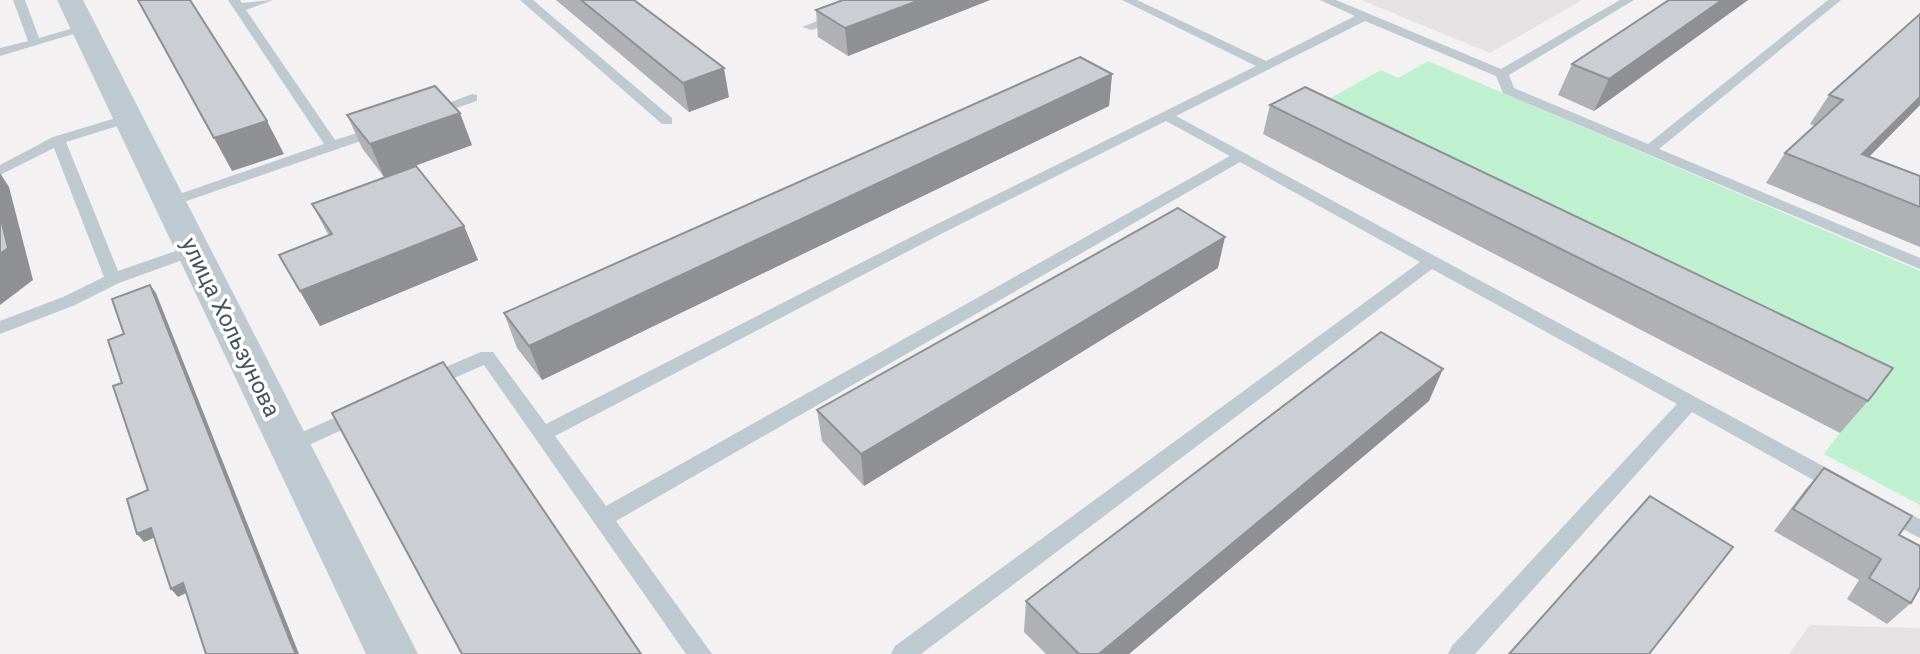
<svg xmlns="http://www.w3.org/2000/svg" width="1920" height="654" font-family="Roboto,sans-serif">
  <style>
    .education { fill: #e4e2e3 }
    .green { fill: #bff1d0 }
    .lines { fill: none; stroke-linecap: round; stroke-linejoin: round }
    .service { fill: #bec9d0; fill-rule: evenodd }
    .tertiary { fill: #bec9d0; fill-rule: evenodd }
    .wall { fill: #afb1b5 }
    .shaded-wall { fill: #8e9094 }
    .building { fill: #cbced3; stroke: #8e9094; stroke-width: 2 }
    .labels { text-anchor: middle; stroke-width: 7; stroke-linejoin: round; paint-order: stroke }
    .street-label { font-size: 23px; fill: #48555f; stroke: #fff }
  </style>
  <rect width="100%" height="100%" fill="#f3f1f1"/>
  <path class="education" d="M1361,0H1582L1490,53Z
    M1810,625L1920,628V654H1789Z"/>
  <path class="green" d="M1428,61L1920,271V505L1824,454L1865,400L1298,116L1381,70L1398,78Z"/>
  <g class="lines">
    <path class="service" d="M13,0H25L39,38L84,25L90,29L0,56V48L28,41Z
      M228,0H240L242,3L273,0L246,10L335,140L379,126L386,130L384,133L175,205H165L162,202L165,199L324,144Z
      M520,0H533L672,118V124H662Z
      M870,0H887L812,30L802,27Z
      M1122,0H1137L1266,61L1355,16L1320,0H1336L1501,69L1620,0H1634L1509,75L1514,88L1648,144L1828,0H1841L1659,149L1920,258V269L1503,93L1496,76L1365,21L1176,116L1847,479L1850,485L1847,491L1840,493L1833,491L1692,412L1475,654H1448L1452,646L1677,404L1432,269L921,654H891L895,646L1420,262L1240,162L616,521L712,654H686L484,365L429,389L422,387L420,382L422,377L481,352H493L546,424L929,228L1256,66ZM1166,121L1230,156L606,506L555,436L941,234Z
      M472,94L477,95V101L432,116L425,112Z
      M129,114L136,118L134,121L66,142L118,271L193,245L201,250L199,254L119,283L75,305L0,334V321L63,297L104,277L54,148L0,175V165L53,137Z
      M359,407L366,409L369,414L366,419L289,454L282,451L279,446L282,441Z
      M1886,503L1920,519V538L1879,517L1876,511L1879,505Z"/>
    <path class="tertiary" d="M57,0H83L418,654H366Z"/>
  </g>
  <path class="wall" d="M556,0H634L729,97L689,112Z
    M843,0H990L848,56L818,37L816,10Z
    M1669,0H1748L1594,111L1558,95L1572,64Z
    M1112,74L1109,106L542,380L517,348L504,313Z
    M1829,95L1920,105L1869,157L1920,176V247L1766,183L1785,153L1815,126L1810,124Z
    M1270,105L1868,401L1840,433L1263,134Z
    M347,115L472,145L384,177L362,148Z
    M312,204L464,226L478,260L320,326L279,255L329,236Z
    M1218,268L864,486L822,441L817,410Z
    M1429,401L1129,654H1046L1024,632L1026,601Z
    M1824,468L1899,535L1911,603L1887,624L1847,599L1859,580L1774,531L1805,490Z"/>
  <path class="shaded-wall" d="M920,0H990L848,56L845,28Z
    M1722,0H1748L1594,111L1609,79Z
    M724,68L729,97L689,112L683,83Z
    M1112,74L1109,106L542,380L529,346Z
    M1920,97V105L1848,178L1862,154Z
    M460,113L472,145L384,177L370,144Z
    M267,121L284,154L232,171L214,138Z
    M0,173L9,187L33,280L0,305Z
    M464,226L478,260L320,326L300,291Z
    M1225,237L1218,268L864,486L861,454Z
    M150,285L156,293L299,654H296L291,643Z
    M1443,369L1429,401L1129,654H1099Z
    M151,528L158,536L144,542L137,534Z
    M183,583L190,591L178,597L171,589Z"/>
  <path class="building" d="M138,0H190L267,121L214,138Z
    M581,0H634L724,68L683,83Z
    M843,0H920L845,28L816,10Z
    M1669,0H1722L1609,79L1572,64Z
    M1920,14V97L1862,154L1920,176V207L1785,153L1843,100L1829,95Z
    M1080,57L1112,74L529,346L504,313Z
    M435,86L460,113L370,144L347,115Z
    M1305,87L1893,368L1868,401L1270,105Z
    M416,166L464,226L300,291L279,255L332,234L312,204Z
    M1178,208L1225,237L861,454L817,410Z
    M0,215L8,248L0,254Z
    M150,285L291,643L296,654H206L183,583L171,589L151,528L137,534L127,499L148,490L113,386L122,383L108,340L124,334L112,299Z
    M1381,332L1443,369L1099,654H1079L1026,601Z
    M443,362L641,654H462L332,413Z
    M1824,468L1912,516L1899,535L1920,546V587L1911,603L1869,578L1881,559L1793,509Z
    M1650,496L1733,547L1649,654H1509Z"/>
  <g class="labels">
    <g class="street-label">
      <text transform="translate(231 327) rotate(64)" y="8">улица Хользунова</text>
    </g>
  </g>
</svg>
